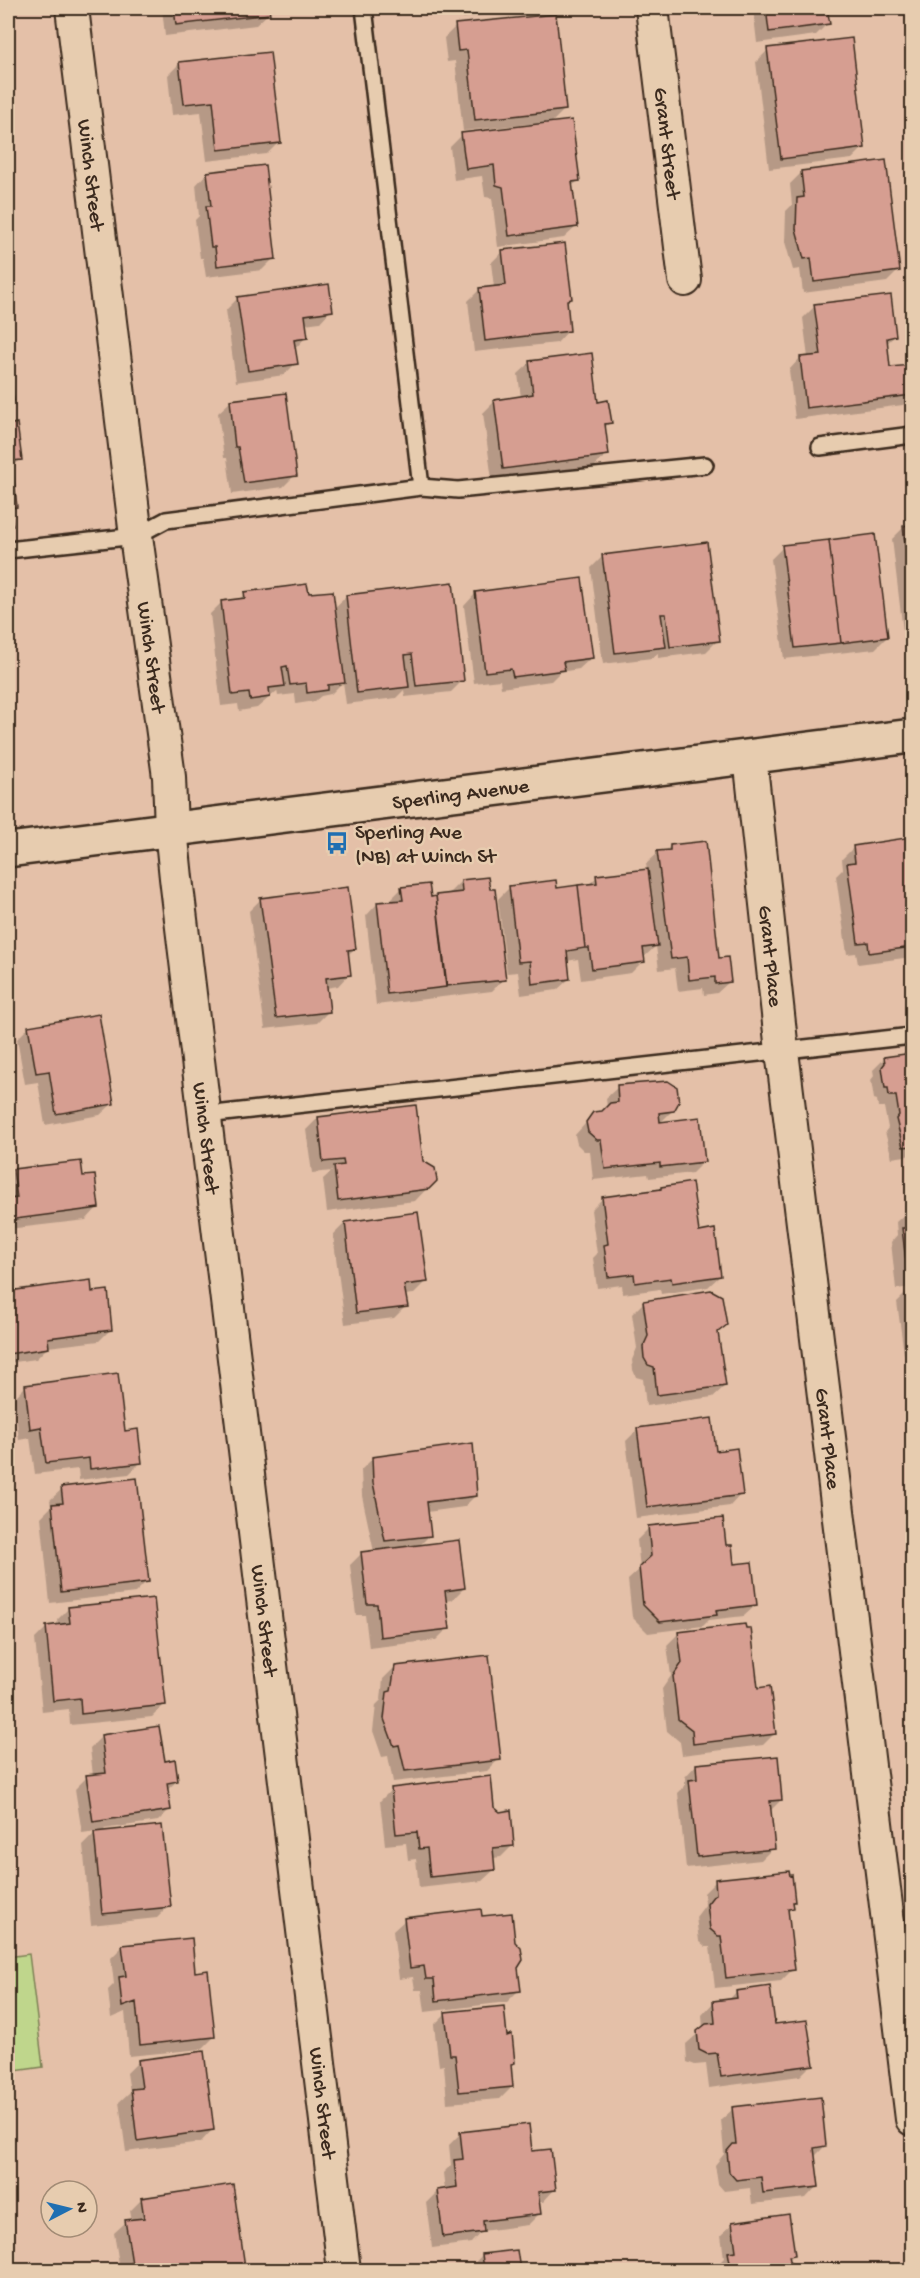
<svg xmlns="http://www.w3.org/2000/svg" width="920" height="2278" font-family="'Gochi Hand',sans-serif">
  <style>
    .green { fill: #bfd68c; stroke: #7d8055; stroke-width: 1.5 }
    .shadow { fill: #0003 }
    .building { fill: #d69e91; stroke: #3b2a1e; stroke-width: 1.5 }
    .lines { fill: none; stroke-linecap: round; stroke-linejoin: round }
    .lane-casing { stroke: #3b2a1e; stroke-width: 20 }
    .street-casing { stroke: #3b2a1e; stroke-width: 36 }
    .secondary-casing { stroke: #3b2a1e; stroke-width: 38 }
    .lane { stroke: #e7ccaf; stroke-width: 15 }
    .street { stroke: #e7ccaf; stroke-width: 32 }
    .secondary { stroke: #e7ccaf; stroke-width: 33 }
    .labels { text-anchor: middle; stroke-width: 5; stroke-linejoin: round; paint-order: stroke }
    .street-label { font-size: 21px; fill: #3b2a1e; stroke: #e7ccaf }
    .poi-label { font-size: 21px; fill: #3b2a1e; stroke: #e7ccaf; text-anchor: start }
  </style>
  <rect width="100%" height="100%" fill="#e4c0a8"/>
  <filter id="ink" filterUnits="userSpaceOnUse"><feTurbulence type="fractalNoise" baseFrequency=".0167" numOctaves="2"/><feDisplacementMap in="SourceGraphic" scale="12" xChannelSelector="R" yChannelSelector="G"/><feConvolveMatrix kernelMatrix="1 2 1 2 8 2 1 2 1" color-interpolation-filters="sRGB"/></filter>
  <g filter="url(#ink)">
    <path class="green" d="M29,1954L43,2067L8,2072V1957Z"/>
    <path class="shadow" d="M162,8H267L268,14L256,25L165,36Z
      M460,8H533L462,18Z
      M753,8H826L828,23L816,35L757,43Z
      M456,26L564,110L550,124L578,181L571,187L576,227L564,238L498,247L492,198L485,197L482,176L454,180L450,147L462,135L530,127L529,124L463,131L455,61L447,62L444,38Z
      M768,50L864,147L852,159L769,169L756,62Z
      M180,63L279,142L267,154L207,161L201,112L172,115L168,75Z
      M207,173L274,258L262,270L206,277L203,258H200L195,220L199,216L196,185Z
      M801,173L899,270L887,282L803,293L800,269L793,270L785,242L786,211L792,205L790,184Z
      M503,251L570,299L566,303L568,331L557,343L474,352L468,301L480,289L494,287L491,263Z
      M238,298L331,310L320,322L305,324L306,337L294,350L296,363L284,375L236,382L226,310Z
      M815,306L895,336L886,344L889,369L911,366L912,377V396L903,405L795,419L789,370L800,358H808L803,318Z
      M8,359L13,400L8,405Z
      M530,363L597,403L610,422L604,429L607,454L595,466L492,480L483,413L495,401L521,398L518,374Z
      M230,402L295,475L283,487L232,494L227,458H224L218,413Z
      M16,425L20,460L11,469L16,507L9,513L11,526L8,529V426Z
      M912,526V639L904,640L892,539L904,527Z
      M783,547L887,637L875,649L784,659L771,559Z
      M603,556L718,640L706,652L658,658V653L652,658L603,664L591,568Z
      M245,594L307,595L333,609L347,596L463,680L451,692L405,697L404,690L396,698L346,704L343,682L331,694L321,696L315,701L296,704L295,694L278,696L277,691L257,708L239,711L238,704L221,706L210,614L222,602L238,600Z
      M475,594L591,658L579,669L560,672L551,681L501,688L500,680L474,683L464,606Z
      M912,839V957L858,964L856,953L847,954L836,876L843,869L842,859L854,847Z
      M670,846L729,982L717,993L704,995L703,988L678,991L675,968L659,970L656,946L643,958V961L631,973L581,980L578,959L567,961L569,979L557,990L521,995L518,972L507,973L498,899L510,887L555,889L588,885L597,877L647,870L646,864L658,853L665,852Z
      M461,881L504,979L492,991L376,1005L366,916L377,904L390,903V900L402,888L429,898L450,896L449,893Z
      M261,899L354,949L347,956L349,974L338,986L326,988L329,1011L317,1023L265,1029L249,911Z
      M29,1027L112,1104L100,1115L45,1125L38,1082L25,1084L17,1039Z
      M912,1054V1155L892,1158L885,1132L888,1128L884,1107H878L877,1100L874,1099L871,1080L874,1076L873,1070L885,1058Z
      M618,1087L673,1110L660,1123L704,1161L692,1173L649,1178L648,1174L593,1180L590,1151H584L577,1144L575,1135L594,1114L603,1112L607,1108L606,1098Z
      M318,1118L422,1162L435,1180L415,1201L327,1212L323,1179L332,1171L312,1173L306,1130Z
      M14,1171L82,1178L97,1208L86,1220L8,1229V1177Z
      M661,1188L698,1234L720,1276L708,1287L661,1294L660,1289L623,1294L622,1285L597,1288L593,1258L597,1254L591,1210L603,1198L659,1191Z
      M912,1210V1363L911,1353L904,1354L897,1302L912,1287L896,1289L891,1242L897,1235L896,1222L908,1211Z
      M345,1223L426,1282L414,1294L404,1295L406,1306L394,1318L345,1324L333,1235Z
      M10,1293H91L111,1329L99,1341L48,1347L36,1359L8,1363V1295Z
      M644,1302L717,1333L725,1386L713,1397L646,1406L643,1379L636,1377L633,1370L632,1360L637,1348L632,1314Z
      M26,1386L124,1432L141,1462L129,1474L79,1480L78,1469L35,1474L30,1438L19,1440L14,1398Z
      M638,1429L714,1453L741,1494L730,1506L636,1518L626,1441Z
      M373,1458L476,1495L464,1507L427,1512L429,1536L418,1547L464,1588L452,1600L445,1601L448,1628L436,1640L369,1648L365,1615H356L350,1565L361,1554L374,1552L362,1496L361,1470Z
      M62,1489L147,1581L135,1593L50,1603L41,1517L51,1507L50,1500Z
      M649,1528L725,1547L756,1605L744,1616L709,1620L703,1626L648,1633L632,1617L628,1580L640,1569L637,1540Z
      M69,1608L164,1705L152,1717L70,1725L69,1709L42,1712L35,1639L47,1627L58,1626L57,1620Z
      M679,1633L757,1689L775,1733L763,1745L682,1755L680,1742L667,1731L662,1689L671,1676L667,1645Z
      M395,1667L499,1759L487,1771L393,1782L388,1756L382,1757L373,1731L376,1705L381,1700L383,1679Z
      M101,1737L163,1762L177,1781L167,1790L170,1809L158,1821L104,1829L169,1906L157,1918L91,1925L83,1845L97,1831L82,1833L75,1789L87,1777L93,1776L90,1748Z
      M696,1765L781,1800L770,1811L773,1848L761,1860L686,1868L678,1793L685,1786V1777Z
      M392,1789L493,1808L513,1845L501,1857L493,1858L494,1870L482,1881L419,1888L416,1859L408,1860L406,1843L385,1845L380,1801Z
      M716,1881L793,1902L792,1908L787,1913L793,1969L781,1981L715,1988L710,1947H706L699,1941L696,1917L705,1905L704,1893Z
      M481,1918L516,1967L519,1990L507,2002L425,2012L422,1990H415L413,1977L399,1979L393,1931L405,1920Z
      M123,1946L194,1973L214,2037L202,2049L129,2056L125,2012L111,2018L108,1990L114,1984L111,1958Z
      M736,1992L812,2064L800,2076L709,2088L706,2064L695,2065L687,2062L686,2044L703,2029L702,2015L713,2003L728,2001Z
      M446,2013L506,2038L513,2063L510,2066L512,2087L500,2099L447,2103L444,2065L439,2066L434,2025Z
      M139,2061L212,2130L201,2142L126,2152L119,2102L130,2092L127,2073Z
      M733,2109L825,2146L814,2157L817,2186L806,2198L752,2204L750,2188L724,2191L718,2184L715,2165L724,2154L721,2120Z
      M461,2133L531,2152L554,2190L543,2202H538L539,2214L528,2225L482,2231L471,2243L432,2248L426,2203L438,2191L445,2190L443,2173L451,2165L449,2145Z
      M142,2199L243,2266L239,2270H120L114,2233L126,2222L132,2221L130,2211Z
      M733,2224L794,2254L789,2259L790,2270H718L717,2265L724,2258L721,2235Z
      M516,2251L518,2270H471V2267L482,2255Z
      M837,2264V2270H793Z"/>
    <path class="building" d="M174,8H269L270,14L176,25Z
      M766,8H827L830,24L769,32Z
      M556,14L566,110L475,120L467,50L458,51L455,24Z
      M852,38L865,148L781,159L767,48Z
      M270,52L281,143L218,150L213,101L184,104L179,62Z
      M572,120L580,181L572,182L578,227L509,236L503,187L496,185L494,165L466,169L461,133Z
      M886,160L900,271L814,282L811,258L804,259L796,229L797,198L804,197L801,171Z
      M265,165L276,259L217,266L215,247H211L206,206H211L207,172Z
      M565,243L572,299L567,300L570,331L485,341L479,288L506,285L502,250Z
      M329,284L333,311L305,315L308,338L294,340L298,364L248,371L237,297Z
      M891,295L896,336L887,338L890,367L912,365V395L806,408L800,357L821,355L814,304Z
      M8,347L14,401H8Z
      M592,353L598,402L608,400L612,423L605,424L609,455L503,469L494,400L533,394L529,361Z
      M286,393L297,476L244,483L238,447H235L230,400Z
      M17,423L22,460L12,461L17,507L10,508L13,526L8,527V425Z
      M912,524V604L903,526Z
      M875,534L888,637L841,643L829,540Z
      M829,540L841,643L795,648L782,545Z
      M707,542L720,641L670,647L666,614H661L666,647L615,653L602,555Z
      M582,578L593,658L563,662L565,670L513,677L511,669L485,672L475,592Z
      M453,582L464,681L416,686L412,654L405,655L409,687L357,693L346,595Z
      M307,584L309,593L333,591L345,683L328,685V690L307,693L306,683L290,685L287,666L282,667L285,686L269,688L270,697L250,700L249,693L232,695L221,601L245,598L244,592Z
      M912,837V947L869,953L868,942L858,943L847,863L855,862L853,846Z
      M706,841L719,958L728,957L731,982L715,984V977L689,980L687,957L671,959L657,851L670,850V845Z
      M648,869L658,946L643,948L645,962L592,969L589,948H585L578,885L597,883L596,875Z
      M488,877L490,889H495L506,980L447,986L436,895L462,892L461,880Z
      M556,880L557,888L578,885L585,948L567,951L570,979L532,984L530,961L518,962L509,886Z
      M429,884L431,897L436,896L446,987L387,994L377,902L403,900L401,887Z
      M348,887L356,949L348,950L351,975L326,978L330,1012L276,1018L260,898Z
      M99,1014L114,1104L56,1114L49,1071L36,1073L28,1026Z
      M912,1053V1146L903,1147L896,1119L899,1115L896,1096H889L888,1088H885L882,1067L885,1063L884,1057Z
      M668,1081L677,1087L679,1102L674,1111L659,1113L660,1122L700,1117L705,1162L660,1167V1163L605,1169L601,1140H597L588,1132L586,1122L593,1112L602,1111L610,1103L618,1102L617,1085Z
      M416,1105L423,1161L435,1168L437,1181L429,1189L338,1201L334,1166L344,1165L343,1160L323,1162L318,1117Z
      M81,1161L83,1176L95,1175L99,1208L8,1220V1199L17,1198L13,1169Z
      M692,1182L699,1232L715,1229L721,1276L672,1283L671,1278L635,1283L634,1274L608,1277L604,1245L608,1244L602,1197L661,1189V1187Z
      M907,1209H912V1278H908L902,1228H909Z
      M418,1212L428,1282L404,1285L408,1307L356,1313L345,1222Z
      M91,1280L92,1292L108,1290L112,1330L48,1338L49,1348L8,1354V1303L11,1302L9,1291Z
      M912,1288V1322L908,1289Z
      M711,1290L722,1296L727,1325L718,1332L726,1386L657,1395L654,1367L648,1365L644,1358L643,1347L648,1336L643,1301Z
      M118,1373L125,1431L138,1429L142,1463L90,1469L89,1458L46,1463L41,1427L30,1429L25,1385Z
      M712,1418L716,1451L737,1448L743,1495L647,1507L637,1428Z
      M473,1443L477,1496L427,1502L431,1536L385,1541L373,1483L372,1457Z
      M137,1478L149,1582L61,1592L52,1504L63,1503L61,1487Z
      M723,1518L726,1545H732L734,1564L752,1562L757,1605L716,1610L717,1615L660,1622L643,1605L639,1567L651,1556L648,1526Z
      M459,1540L465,1588L445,1591L450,1629L380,1637L377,1604H367L361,1552Z
      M154,1598L166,1705L81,1714L80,1698L53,1701L46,1626L70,1623L68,1607Z
      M745,1624L746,1628H751L758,1688L770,1686L776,1734L693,1744L692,1730L678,1719L673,1676L682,1663L678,1632Z
      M489,1655L501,1760L405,1771L399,1745L394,1746L384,1719L387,1692L391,1691L395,1666Z
      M159,1726L165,1761L175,1759L178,1781L167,1783L171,1810L93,1822L86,1775L106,1773L101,1735Z
      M778,1756L782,1800L770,1801L775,1849L697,1857L689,1780L697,1779L696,1764Z
      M491,1776L494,1807L500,1812L511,1810L514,1846L493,1848L495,1870L430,1877L427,1848L419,1849L417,1832L396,1834L391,1788Z
      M162,1825L171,1907L102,1914L94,1832Z
      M789,1871L790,1876L792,1875L795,1902H793L794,1908L788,1909L795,1970L726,1978L721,1936H718L710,1929L707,1904L714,1895L716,1894L715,1879Z
      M481,1909L482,1916L512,1913L515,1942L521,1948L523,1960L518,1968L521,1991L436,2001L434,1979H426L424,1966L410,1968L404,1918Z
      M192,1938L195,1972L208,1970L215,2037L140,2045L136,2002L122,2007L119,1977L126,1976L122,1945Z
      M770,1986L775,2024L807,2020L814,2065L721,2077L717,2053L707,2054L699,2050L697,2031L706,2024L715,2023L713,2001L737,1998L736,1991Z
      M504,2006L507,2036L512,2034L515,2063L511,2064L513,2087L459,2092L455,2055H450L445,2012Z
      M204,2051L214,2130L137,2141L131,2089L142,2088L138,2060Z
      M821,2097L826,2146L814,2148L819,2187L763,2193L761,2177L736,2180L729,2172L727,2151L733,2144H736L732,2107Z
      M529,2124L532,2151L551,2149L556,2190L538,2192L541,2214L483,2221L484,2232L443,2237L437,2190L457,2187L454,2160L463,2159L460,2132Z
      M233,2184L245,2267L221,2270H133L125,2220L144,2218L141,2198Z
      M789,2214L795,2255L789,2256L792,2269L838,2263L839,2270H720L731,2268L728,2252L736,2251L732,2222Z
      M517,2250L520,2270H484L482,2254Z"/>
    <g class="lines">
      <g class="lane-casing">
        <path id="lane" d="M820,447L912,435
          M421,487L458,490L705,465
          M8,550L136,536L166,520L421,487L364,8
          M206,1115L912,1036"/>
      </g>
      <g class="street-casing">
        <g id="street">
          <path id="s1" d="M72,8L136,536L169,777L171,829L176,878L344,2270"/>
          <path id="s2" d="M652,8L685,280"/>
          <path id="s3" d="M750,757L782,1051L912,2119"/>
        </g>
      </g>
      <g class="secondary-casing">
        <g id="secondary">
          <path id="s4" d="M8,850L912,736"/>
        </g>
      </g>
      <use href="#lane" class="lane"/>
      <use href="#street" class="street"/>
      <use href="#secondary" class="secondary"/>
    </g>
  </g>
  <defs>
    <g id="bus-bare" transform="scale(1.8)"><path d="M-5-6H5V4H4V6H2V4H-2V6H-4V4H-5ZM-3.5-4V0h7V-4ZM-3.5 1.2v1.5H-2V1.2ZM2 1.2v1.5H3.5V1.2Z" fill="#1f6fb2" stroke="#e7ccaf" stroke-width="2.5" paint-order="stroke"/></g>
  </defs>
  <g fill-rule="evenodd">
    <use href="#bus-bare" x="337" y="843"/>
  </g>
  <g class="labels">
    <g class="street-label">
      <text dy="7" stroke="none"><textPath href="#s2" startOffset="136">Grant Street</textPath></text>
      <text dy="7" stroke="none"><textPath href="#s1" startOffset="168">Winch Street</textPath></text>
      <text dy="7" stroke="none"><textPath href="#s1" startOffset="654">Winch Street</textPath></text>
      <text dy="7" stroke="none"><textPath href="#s4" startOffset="456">Sperling Avenue</textPath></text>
      <text dy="7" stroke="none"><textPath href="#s3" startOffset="200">Grant Place</textPath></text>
      <text dy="7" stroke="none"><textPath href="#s1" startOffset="1138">Winch Street</textPath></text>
      <text dy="7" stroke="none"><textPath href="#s3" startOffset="686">Grant Place</textPath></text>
      <text dy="7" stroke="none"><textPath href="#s1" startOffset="1624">Winch Street</textPath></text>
      <text dy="7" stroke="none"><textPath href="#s1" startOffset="2110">Winch Street</textPath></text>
    </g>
    <g class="poi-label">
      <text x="355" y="838">Sperling Ave<tspan x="355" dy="24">(NB) at Winch St</tspan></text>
    </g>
  </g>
  <rect width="920" height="2278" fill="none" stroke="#e7ccaf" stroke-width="30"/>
  <rect x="15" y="15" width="890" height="2248" fill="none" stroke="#3b2a1e" stroke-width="2" filter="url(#ink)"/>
  <g transform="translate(69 2209) rotate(83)"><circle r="28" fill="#e7ccaf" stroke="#a28b75" stroke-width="1.5"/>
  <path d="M0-4.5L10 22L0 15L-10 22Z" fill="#1f6fb2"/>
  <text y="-9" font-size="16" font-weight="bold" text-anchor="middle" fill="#3b2a1e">N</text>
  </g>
</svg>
